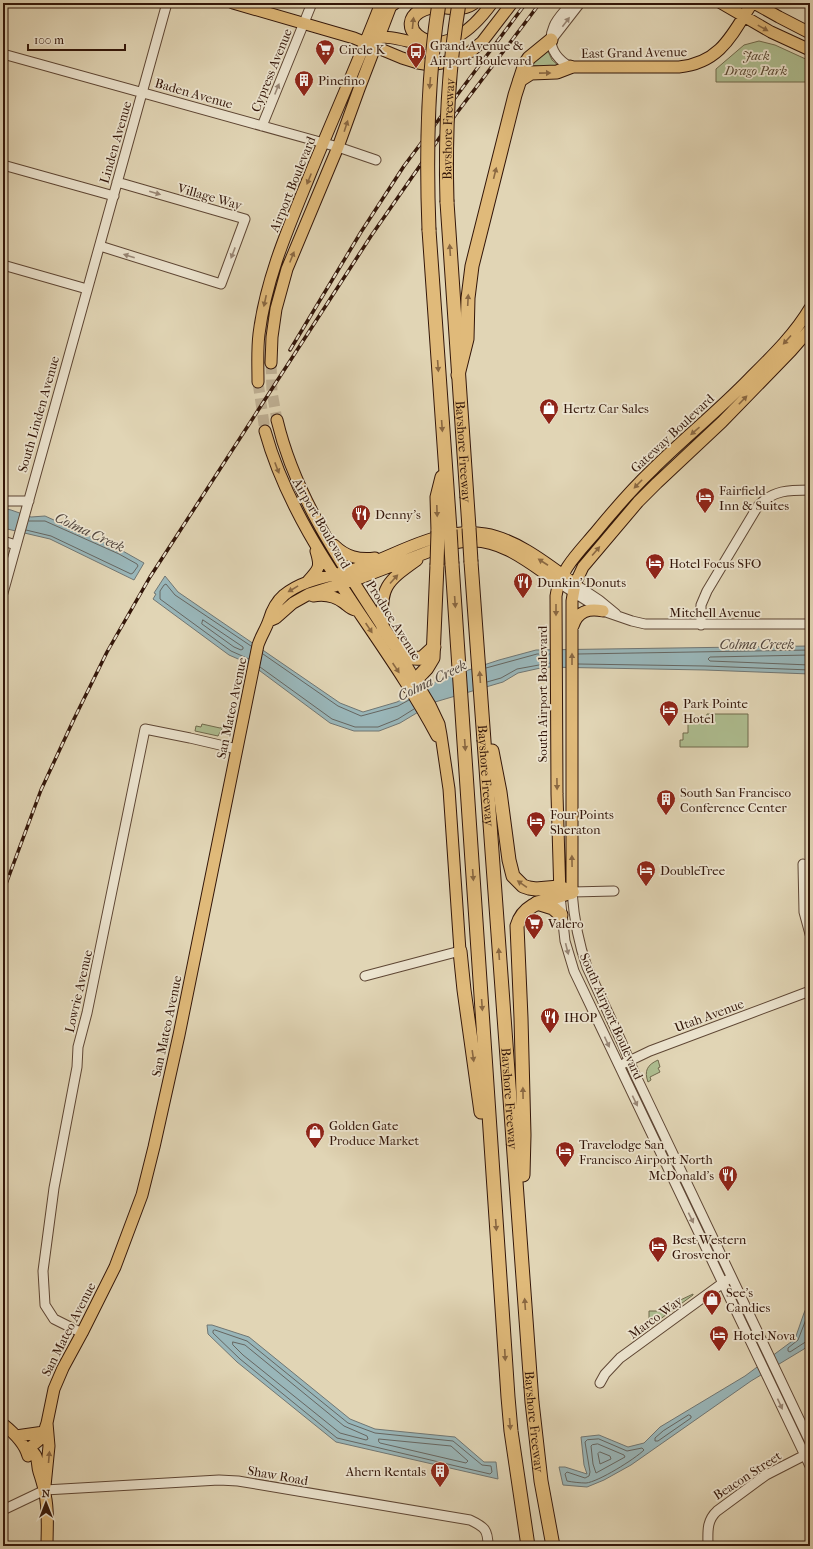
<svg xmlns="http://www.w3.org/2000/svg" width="813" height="1549" font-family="'IM FELL French Canon',serif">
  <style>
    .green { fill: #aebe91; stroke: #706a4d }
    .water { fill: #99b6b9; stroke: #707673 }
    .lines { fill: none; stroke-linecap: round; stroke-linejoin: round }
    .shore { stroke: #666661; stroke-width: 1 }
    .major-tunnel { stroke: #beaf93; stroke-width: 11; stroke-dasharray: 11 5.5; stroke-linecap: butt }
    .minor-casing { stroke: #5e4634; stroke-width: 11 }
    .major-casing { stroke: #331609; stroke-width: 13 }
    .highway-casing { stroke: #331609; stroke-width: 15 }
    .minor { stroke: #ece4cf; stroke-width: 9 }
    .major { stroke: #e0ba7a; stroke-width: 11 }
    .highway { stroke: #e0ba7a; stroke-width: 13 }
    .rail-casing { stroke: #331609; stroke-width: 3.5 }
    .rail { stroke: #ece4cf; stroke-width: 2; stroke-dasharray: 6; stroke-linecap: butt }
    .highway-bridge-casing { stroke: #331609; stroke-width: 15; stroke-linecap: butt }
    .highway-bridge { stroke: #e0ba7a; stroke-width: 13 }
    .oneway { fill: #998776 }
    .oneway2 { fill: #8a6842 }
    .labels { text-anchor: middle; stroke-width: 3.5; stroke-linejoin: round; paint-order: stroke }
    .poi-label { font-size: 13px; fill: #331609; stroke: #ece4cf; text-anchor: start }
    .street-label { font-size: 13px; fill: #331609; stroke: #ece4cf }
    .park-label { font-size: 13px; font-style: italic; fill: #584832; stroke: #ece4cf }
    .water-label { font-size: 14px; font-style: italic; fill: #52463e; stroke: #ece4cf }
  </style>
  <rect width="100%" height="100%" fill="#e1d5b5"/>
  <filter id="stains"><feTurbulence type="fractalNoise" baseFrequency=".005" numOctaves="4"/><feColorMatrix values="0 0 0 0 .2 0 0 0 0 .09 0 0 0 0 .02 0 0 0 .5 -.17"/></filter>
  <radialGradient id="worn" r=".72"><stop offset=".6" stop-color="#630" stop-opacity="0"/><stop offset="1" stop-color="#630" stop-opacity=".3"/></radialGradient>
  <path class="green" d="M759,41L775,45L810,61V82H716V69L744,45Z
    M547,49L552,60L560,67H546L531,65Z
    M707,714H748V747H680V740H683V733H688V722L697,724L699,720L706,719Z
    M202,724L220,728L223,727L218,736L195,731L196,726L201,727Z
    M658,1060L660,1067L658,1068L660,1072L650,1077L651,1080L648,1082C644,1071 647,1065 658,1060Z
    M693,1294V1295L644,1331V1327H649V1311H671L672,1304Z"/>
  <path class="water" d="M3,508L11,510L31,517L45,516L121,550L144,563L134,580L50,539L3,528Z
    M165,576L178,592L340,703L363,712L397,702L441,679L499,660L536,650L810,646V674L705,670L545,667L518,673L503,682L435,702L400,723L379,731H354L330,723L252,665L229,655L153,599L156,594L154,593Z
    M810,1300V1343L804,1349L751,1381L631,1465L604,1480L587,1487L563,1485L559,1467H565L587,1474L584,1465L581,1437L599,1435L628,1447L644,1443L660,1427L745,1376L795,1339L804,1313Z
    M207,1325H212L249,1337L350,1419L375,1429L455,1437L484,1462H496L498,1479L336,1442L237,1362L208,1334Z"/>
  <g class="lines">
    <path class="shore" d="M26,530L51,536L131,574L133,573L138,566L137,564L119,554L45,521H29
      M203,620L243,647V649L241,650L234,647L202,624Z
      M263,654L338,706L361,716L398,706L409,700
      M578,654L810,650
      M810,655L710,657L708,659L710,661L810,665
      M249,659L231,651L160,599V591L164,585L166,584L175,595L251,646
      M578,664L705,666L810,670
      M260,667L332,719L355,727H378L398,719L414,709
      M486,668L537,654H550
      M487,682L501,678L517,669L550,663
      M810,1309L798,1340L788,1348V1351L790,1352L807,1341L810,1340
      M215,1330L247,1341L348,1423L375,1433L453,1441L482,1465L491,1466L492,1472L490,1474L337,1438L240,1359L213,1333V1331Z
      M233,1342L245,1345L344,1426L367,1436L368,1439L366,1440L340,1433L243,1355L233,1345Z
      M689,1415L691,1416V1418L658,1441H655V1438L663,1431Z
      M379,1439L451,1446L468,1461L466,1463L380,1443L379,1442Z
      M599,1439L627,1451L642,1448L644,1450C635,1459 598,1482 586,1483C580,1483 572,1482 567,1481L565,1474L567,1472L585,1478L589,1476L590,1472L585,1442L587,1440Z
      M598,1444L624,1455L625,1457L596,1473L593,1464L591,1446L592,1445Z
      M600,1452L610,1456L611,1459L600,1464L598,1454Z"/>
    <path class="major-tunnel" d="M271,363L272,392L277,420
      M258,382L265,431"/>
    <g class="minor-casing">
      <path id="minor" d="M552,39L580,3
        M3,54L338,147L376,160
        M570,67C555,58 546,44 554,26C557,18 566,10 571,3
        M262,126L312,3
        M3,165L114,196
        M100,246L221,284L245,219L117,182
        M3,265L87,289
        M3,501H29
        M3,541L16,545
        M559,583L603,611L632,621L645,624H810
        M575,584L599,600L616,614
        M3,593L167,3
        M701,625V605L707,591L758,506C773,490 789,490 810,490
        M803,864L804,912L810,934
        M614,891L572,892C574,918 578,942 587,967L622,1043L634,1072L810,1442
        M560,896L565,941L574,971L810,1466
        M365,976L460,951
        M625,1063L650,1051L810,991
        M82,1333L54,1319L45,1305L43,1271L54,1188L77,1067L78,1047L87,1013L145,729L190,738L237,749
        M600,1383L605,1374L620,1358L727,1280
        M3,1510L45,1490L219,1480L238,1481L470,1520C485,1527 488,1530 488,1546
        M708,1546C708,1533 706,1521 717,1511L766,1475L805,1455"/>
    </g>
    <g class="major-casing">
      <path id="major" d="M233,3L354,38L402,58L418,63L430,65L447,62L470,52L482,42L512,3
        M721,3L771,32L810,50
        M754,3L779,17L810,33
        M374,39C386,35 399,39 411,42C449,49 470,33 492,3
        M570,67H679C720,63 732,35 752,3
        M271,363L272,337L276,309L287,269L338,147L359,89L392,3
        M258,382C258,366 257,350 259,334C266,277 290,224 311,172C334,116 359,60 381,3
        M277,420C296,500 344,567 388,635
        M265,431C297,546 383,633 437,736
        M334,545C346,557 359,560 375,558
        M308,581C319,569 321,567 316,551
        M313,596C324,594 335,596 344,603C348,606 350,609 355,610
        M269,621L276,618L293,603L309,594L360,578L446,545C454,543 462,541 470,541C503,539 533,566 559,583
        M383,626C380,587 386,582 417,560
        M573,626C578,611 589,608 603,611
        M397,650L430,705L439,724L441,735L449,789L460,951
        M572,892V601L575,584L583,567L638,502L657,483L722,422L791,351L810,329
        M560,896L557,794L556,596C559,571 579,552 595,533C613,511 631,490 652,470C683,439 718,411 749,379C771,357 794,335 810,308
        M3,1424C13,1432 25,1444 28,1456
        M16,1436L44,1432
        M27,1450L38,1441L44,1432L47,1423L54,1389L63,1368L82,1333L115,1267L142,1195L154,1147L179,1035L258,645C261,636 266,629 269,620C272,610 276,602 284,595C305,578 331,577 355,569C398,555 438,526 485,534C517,539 549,565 575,584
        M27,1450C40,1452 36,1463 39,1472C41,1478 43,1484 44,1490C49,1508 47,1528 47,1546
        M45,1486L49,1446L47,1423"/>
    </g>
    <g class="highway-casing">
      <g id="highway">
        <path d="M392,4L394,3"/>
        <path d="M432,5C446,7 461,11 473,3"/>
        <path d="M437,44C401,38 403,7 441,6"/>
        <path d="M520,80L531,73L557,72L570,67"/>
        <path id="s1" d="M447,202L469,528"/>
        <path d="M429,230L450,530"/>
        <path d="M458,375L467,339L468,298L472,266L515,95L525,64L529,58L551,40"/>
        <path d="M438,531L437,497L442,477"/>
        <path id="s2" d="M471,562L532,1402L541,1481L553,1546"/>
        <path d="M452,564L508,1397L511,1431L528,1546"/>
        <path d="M383,628C394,643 401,661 422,658L434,647"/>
        <path d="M409,687L427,668L433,658L437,565"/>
        <path d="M492,751L500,792L509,860L513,876L523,886L529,888L536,889L559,887L572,892"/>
        <path d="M537,903L553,908L561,915"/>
        <path d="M460,951L464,990L481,1112"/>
        <path d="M523,1175L524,1135L521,1018L517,926C524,901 550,900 572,892"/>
      </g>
    </g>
    <use href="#minor" class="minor"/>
    <use href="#major" class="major"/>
    <use href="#highway" class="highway"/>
    <g class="rail-casing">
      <path id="rail" d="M290,350L361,232L404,166L526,3
        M3,892L41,790L74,719L107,652L150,577L371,236L456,114L540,3"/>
    </g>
    <use href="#rail" class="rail"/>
    <g class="highway-bridge-casing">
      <g id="highway-bridge">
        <path id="s3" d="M447,202C445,135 448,69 459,3"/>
        <path d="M429,230C426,154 427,78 439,3"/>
        <path d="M469,528L471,562"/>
        <path d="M450,530L452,564"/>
        <path d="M437,565L438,531"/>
      </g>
    </g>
    <use href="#highway-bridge" class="highway-bridge"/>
  </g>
  <defs><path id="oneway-solid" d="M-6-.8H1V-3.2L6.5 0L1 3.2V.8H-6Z"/></defs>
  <g class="oneway">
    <use href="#oneway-solid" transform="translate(566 22) rotate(-53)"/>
    <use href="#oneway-solid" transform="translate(277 89) rotate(-68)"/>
    <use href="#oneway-solid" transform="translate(155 193) rotate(16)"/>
    <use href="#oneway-solid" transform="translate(233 253) rotate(111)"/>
    <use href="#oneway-solid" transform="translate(129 256) rotate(-163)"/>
    <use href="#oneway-solid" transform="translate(567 949) rotate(76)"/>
    <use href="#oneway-solid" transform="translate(607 1042) rotate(65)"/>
    <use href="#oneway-solid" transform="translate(635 1101) rotate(64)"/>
    <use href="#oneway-solid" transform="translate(691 1218) rotate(64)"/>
    <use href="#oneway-solid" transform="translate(780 1404) rotate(65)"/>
  </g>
  <g class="oneway2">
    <use href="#oneway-solid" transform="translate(413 23) rotate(-84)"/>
    <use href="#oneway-solid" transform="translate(763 28) rotate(29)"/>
    <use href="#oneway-solid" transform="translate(545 73) rotate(-1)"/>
    <use href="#oneway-solid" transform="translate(430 83) rotate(95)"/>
    <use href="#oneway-solid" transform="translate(346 126) rotate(-72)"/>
    <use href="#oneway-solid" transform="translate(495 173) rotate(-76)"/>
    <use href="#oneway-solid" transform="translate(309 179) rotate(112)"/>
    <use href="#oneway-solid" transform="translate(450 250) rotate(-94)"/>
    <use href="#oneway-solid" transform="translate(292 257) rotate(-68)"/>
    <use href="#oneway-solid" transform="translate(468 300) rotate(-87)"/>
    <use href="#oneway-solid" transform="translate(265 301) rotate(102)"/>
    <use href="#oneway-solid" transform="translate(787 340) rotate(132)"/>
    <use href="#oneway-solid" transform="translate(438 366) rotate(86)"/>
    <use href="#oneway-solid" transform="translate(743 400) rotate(-46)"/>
    <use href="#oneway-solid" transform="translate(442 426) rotate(86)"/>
    <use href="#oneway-solid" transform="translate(695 431) rotate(139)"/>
    <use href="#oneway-solid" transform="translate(277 468) rotate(69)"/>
    <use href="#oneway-solid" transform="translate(638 484) rotate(134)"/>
    <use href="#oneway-solid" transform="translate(437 511) rotate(88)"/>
    <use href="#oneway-solid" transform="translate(596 551) rotate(-49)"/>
    <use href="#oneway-solid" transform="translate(543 562) rotate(-147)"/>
    <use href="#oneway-solid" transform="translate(394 579) rotate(-48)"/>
    <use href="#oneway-solid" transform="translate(293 589) rotate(149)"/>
    <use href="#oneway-solid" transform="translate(455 602) rotate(86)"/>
    <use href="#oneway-solid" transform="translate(556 610) rotate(90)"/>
    <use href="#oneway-solid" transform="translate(369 628) rotate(56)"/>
    <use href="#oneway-solid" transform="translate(572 659) rotate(-90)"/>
    <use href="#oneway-solid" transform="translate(396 668) rotate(56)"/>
    <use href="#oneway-solid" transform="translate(480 677) rotate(-94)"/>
    <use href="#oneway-solid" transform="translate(465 745) rotate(86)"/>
    <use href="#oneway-solid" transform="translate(557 784) rotate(89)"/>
    <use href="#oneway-solid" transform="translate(572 861) rotate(-91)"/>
    <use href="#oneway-solid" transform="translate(473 875) rotate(86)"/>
    <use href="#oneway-solid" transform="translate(522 884) rotate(-145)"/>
    <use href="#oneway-solid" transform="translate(499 954) rotate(-94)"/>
    <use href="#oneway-solid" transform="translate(482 1005) rotate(86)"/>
    <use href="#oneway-solid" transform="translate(473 1056) rotate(82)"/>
    <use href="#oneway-solid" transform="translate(523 1093) rotate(-91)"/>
    <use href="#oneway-solid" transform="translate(496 1225) rotate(86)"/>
    <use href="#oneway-solid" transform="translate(525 1304) rotate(-94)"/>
    <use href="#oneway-solid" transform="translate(505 1355) rotate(87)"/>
    <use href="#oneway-solid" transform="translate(510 1424) rotate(85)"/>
    <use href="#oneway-solid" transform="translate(49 1457) rotate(-85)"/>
  </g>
  <defs>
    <g id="supermarket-pin" transform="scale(1)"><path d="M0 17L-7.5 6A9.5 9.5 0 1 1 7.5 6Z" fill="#8f2418" stroke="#ece4cf"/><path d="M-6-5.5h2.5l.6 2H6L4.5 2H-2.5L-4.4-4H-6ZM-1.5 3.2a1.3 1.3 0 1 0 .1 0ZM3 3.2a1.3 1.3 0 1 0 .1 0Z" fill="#fff"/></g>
    <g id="bus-pin" transform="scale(1)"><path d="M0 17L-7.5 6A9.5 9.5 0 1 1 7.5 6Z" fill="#8f2418" stroke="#ece4cf"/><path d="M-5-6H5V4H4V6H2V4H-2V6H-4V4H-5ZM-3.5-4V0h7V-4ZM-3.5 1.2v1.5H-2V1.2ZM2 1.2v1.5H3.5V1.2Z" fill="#fff"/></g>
    <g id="building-pin" transform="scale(1)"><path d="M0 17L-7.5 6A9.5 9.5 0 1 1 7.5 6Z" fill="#8f2418" stroke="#ece4cf"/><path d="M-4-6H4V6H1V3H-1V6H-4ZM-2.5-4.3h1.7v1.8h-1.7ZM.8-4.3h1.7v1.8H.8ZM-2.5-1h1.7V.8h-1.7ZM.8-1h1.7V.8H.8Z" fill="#fff"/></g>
    <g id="shop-pin" transform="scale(1)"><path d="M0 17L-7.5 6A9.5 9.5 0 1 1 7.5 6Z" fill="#8f2418" stroke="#ece4cf"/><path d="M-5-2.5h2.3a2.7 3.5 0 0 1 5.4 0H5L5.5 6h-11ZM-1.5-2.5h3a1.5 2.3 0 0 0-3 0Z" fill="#fff"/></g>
    <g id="hotel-pin" transform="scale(1)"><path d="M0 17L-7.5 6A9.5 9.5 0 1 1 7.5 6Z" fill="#8f2418" stroke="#ece4cf"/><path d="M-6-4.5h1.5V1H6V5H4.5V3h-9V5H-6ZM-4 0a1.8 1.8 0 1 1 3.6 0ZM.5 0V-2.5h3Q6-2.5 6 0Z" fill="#fff"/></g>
    <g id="restaurant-pin" transform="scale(1)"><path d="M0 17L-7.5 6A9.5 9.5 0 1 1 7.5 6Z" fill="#8f2418" stroke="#ece4cf"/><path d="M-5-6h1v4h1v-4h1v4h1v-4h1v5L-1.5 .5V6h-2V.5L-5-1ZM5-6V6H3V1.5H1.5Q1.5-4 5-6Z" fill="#fff"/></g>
  </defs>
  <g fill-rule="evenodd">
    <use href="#supermarket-pin" x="325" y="49"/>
    <use href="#bus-pin" x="416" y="52"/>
    <use href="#building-pin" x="304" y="80"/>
    <use href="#shop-pin" x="549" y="408"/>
    <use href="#hotel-pin" x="705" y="497"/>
    <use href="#restaurant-pin" x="361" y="514"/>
    <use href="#hotel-pin" x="655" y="563"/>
    <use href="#restaurant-pin" x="523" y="582"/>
    <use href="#hotel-pin" x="669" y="710"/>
    <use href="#building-pin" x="666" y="799"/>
    <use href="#hotel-pin" x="536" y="821"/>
    <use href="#hotel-pin" x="646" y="870"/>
    <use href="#supermarket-pin" x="534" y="923"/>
    <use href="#restaurant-pin" x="550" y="1017"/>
    <use href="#shop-pin" x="315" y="1132"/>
    <use href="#hotel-pin" x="565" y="1151"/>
    <use href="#restaurant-pin" x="728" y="1175"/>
    <use href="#hotel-pin" x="658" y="1246"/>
    <use href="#shop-pin" x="712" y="1299"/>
    <use href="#hotel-pin" x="719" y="1335"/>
    <use href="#building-pin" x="440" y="1471"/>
  </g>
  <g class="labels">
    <g class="poi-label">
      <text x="430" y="50">Grand Avenue &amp;<tspan x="430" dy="15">Airport Boulevard</tspan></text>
      <text x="339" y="54">Circle K</text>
      <text x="318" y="85">Pinefino</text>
      <text x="563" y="413">Hertz Car Sales</text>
      <text x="719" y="495">Fairfield<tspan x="719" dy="15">Inn &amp; Suites</tspan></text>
      <text x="375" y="519">Denny's</text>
      <text x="669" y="568">Hotel Focus SFO</text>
      <text x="537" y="587">Dunkin' Donuts</text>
      <text x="683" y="708">Park Pointe<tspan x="683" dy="15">Hotel</tspan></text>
      <text x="680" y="797">South San Francisco<tspan x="680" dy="15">Conference Center</tspan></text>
      <text x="550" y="819">Four Points<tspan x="550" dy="15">Sheraton</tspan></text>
      <text x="660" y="875">DoubleTree</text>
      <text x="548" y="928">Valero</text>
      <text x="564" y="1022">IHOP</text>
      <text x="329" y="1130">Golden Gate<tspan x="329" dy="15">Produce Market</tspan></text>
      <text x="579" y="1149">Travelodge San<tspan x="579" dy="15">Francisco Airport North</tspan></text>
      <text x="714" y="1180" text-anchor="end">McDonald's</text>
      <text x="672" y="1244">Best Western<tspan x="672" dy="15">Grosvenor</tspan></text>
      <text x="726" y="1297">See's<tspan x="726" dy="15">Candies</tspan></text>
      <text x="733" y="1340">Hotel Nova</text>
      <text x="426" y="1476" text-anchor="end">Ahern Rentals</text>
    </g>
    <g class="street-label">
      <text transform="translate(634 52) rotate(-1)" y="5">East Grand Avenue</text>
      <text transform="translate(271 70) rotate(-68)" y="5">Cypress Avenue</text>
      <text transform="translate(194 93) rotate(16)" y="5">Baden Avenue</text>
      <text dy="5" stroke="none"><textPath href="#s3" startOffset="73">Bayshore Freeway</textPath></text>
      <text transform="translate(115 142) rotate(-74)" y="5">Linden Avenue</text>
      <text transform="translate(292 184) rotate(-68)" y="5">Airport Boulevard</text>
      <text transform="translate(210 196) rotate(16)" y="5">Village Way</text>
      <text transform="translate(38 414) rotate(-74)" y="5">South Linden Avenue</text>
      <text transform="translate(672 433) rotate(-43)" y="5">Gateway Boulevard</text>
      <text dy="5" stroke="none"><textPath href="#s1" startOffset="250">Bayshore Freeway</textPath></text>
      <text transform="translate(322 523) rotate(60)" y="5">Airport Boulevard</text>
      <text x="715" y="617">Mitchell Avenue</text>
      <text transform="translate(394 620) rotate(58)" y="5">Produce Avenue</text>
      <text transform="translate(542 694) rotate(-90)" y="5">South Airport Boulevard</text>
      <text transform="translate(231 708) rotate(-78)" y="5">San Mateo Avenue</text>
      <text dy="5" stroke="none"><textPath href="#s2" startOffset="214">Bayshore Freeway</textPath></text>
      <text transform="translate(78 991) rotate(-77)" y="5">Lowrie Avenue</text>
      <text transform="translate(709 1015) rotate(-20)" y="5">Utah Avenue</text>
      <text transform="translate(612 1016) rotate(66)" y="5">South Airport Boulevard</text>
      <text transform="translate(166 1026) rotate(-78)" y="5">San Mateo Avenue</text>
      <text dy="5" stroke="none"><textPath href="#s2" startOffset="538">Bayshore Freeway</textPath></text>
      <text transform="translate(655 1317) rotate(-36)" y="5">Marco Way</text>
      <text transform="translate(68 1329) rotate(-63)" y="5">San Mateo Avenue</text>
      <text dy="5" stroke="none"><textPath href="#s2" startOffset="862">Bayshore Freeway</textPath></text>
      <text transform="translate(278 1475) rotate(10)" y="5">Shaw Road</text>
      <text transform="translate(747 1475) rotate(-33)" y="5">Beacon Street</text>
    </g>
    <g class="park-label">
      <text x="756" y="60">Jack<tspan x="756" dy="15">Drago Park</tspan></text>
    </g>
    <g class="water-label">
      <text transform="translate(90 532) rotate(25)" y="5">Colma Creek</text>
      <text x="757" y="649">Colma Creek</text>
      <text transform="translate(432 680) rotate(-26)" y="5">Colma Creek</text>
    </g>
  </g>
  <rect width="813" height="1549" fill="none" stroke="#e1d5b5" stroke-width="16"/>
  <rect x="4" y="4" width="805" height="1541" fill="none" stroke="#331609" stroke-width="2"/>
  <rect x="8" y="8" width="797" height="1533" fill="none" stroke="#331609"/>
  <g transform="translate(46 1503)" stroke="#ece4cf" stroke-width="3" paint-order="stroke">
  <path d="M0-3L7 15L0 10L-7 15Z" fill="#331609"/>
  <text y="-6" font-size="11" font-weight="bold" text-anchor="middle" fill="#331609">N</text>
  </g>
  <path d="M28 44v6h97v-6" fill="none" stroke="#331609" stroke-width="2"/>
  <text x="34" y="44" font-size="12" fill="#331609" stroke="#ece4cf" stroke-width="3" paint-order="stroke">100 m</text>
  <rect width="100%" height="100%" filter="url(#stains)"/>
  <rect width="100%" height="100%" fill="url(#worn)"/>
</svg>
